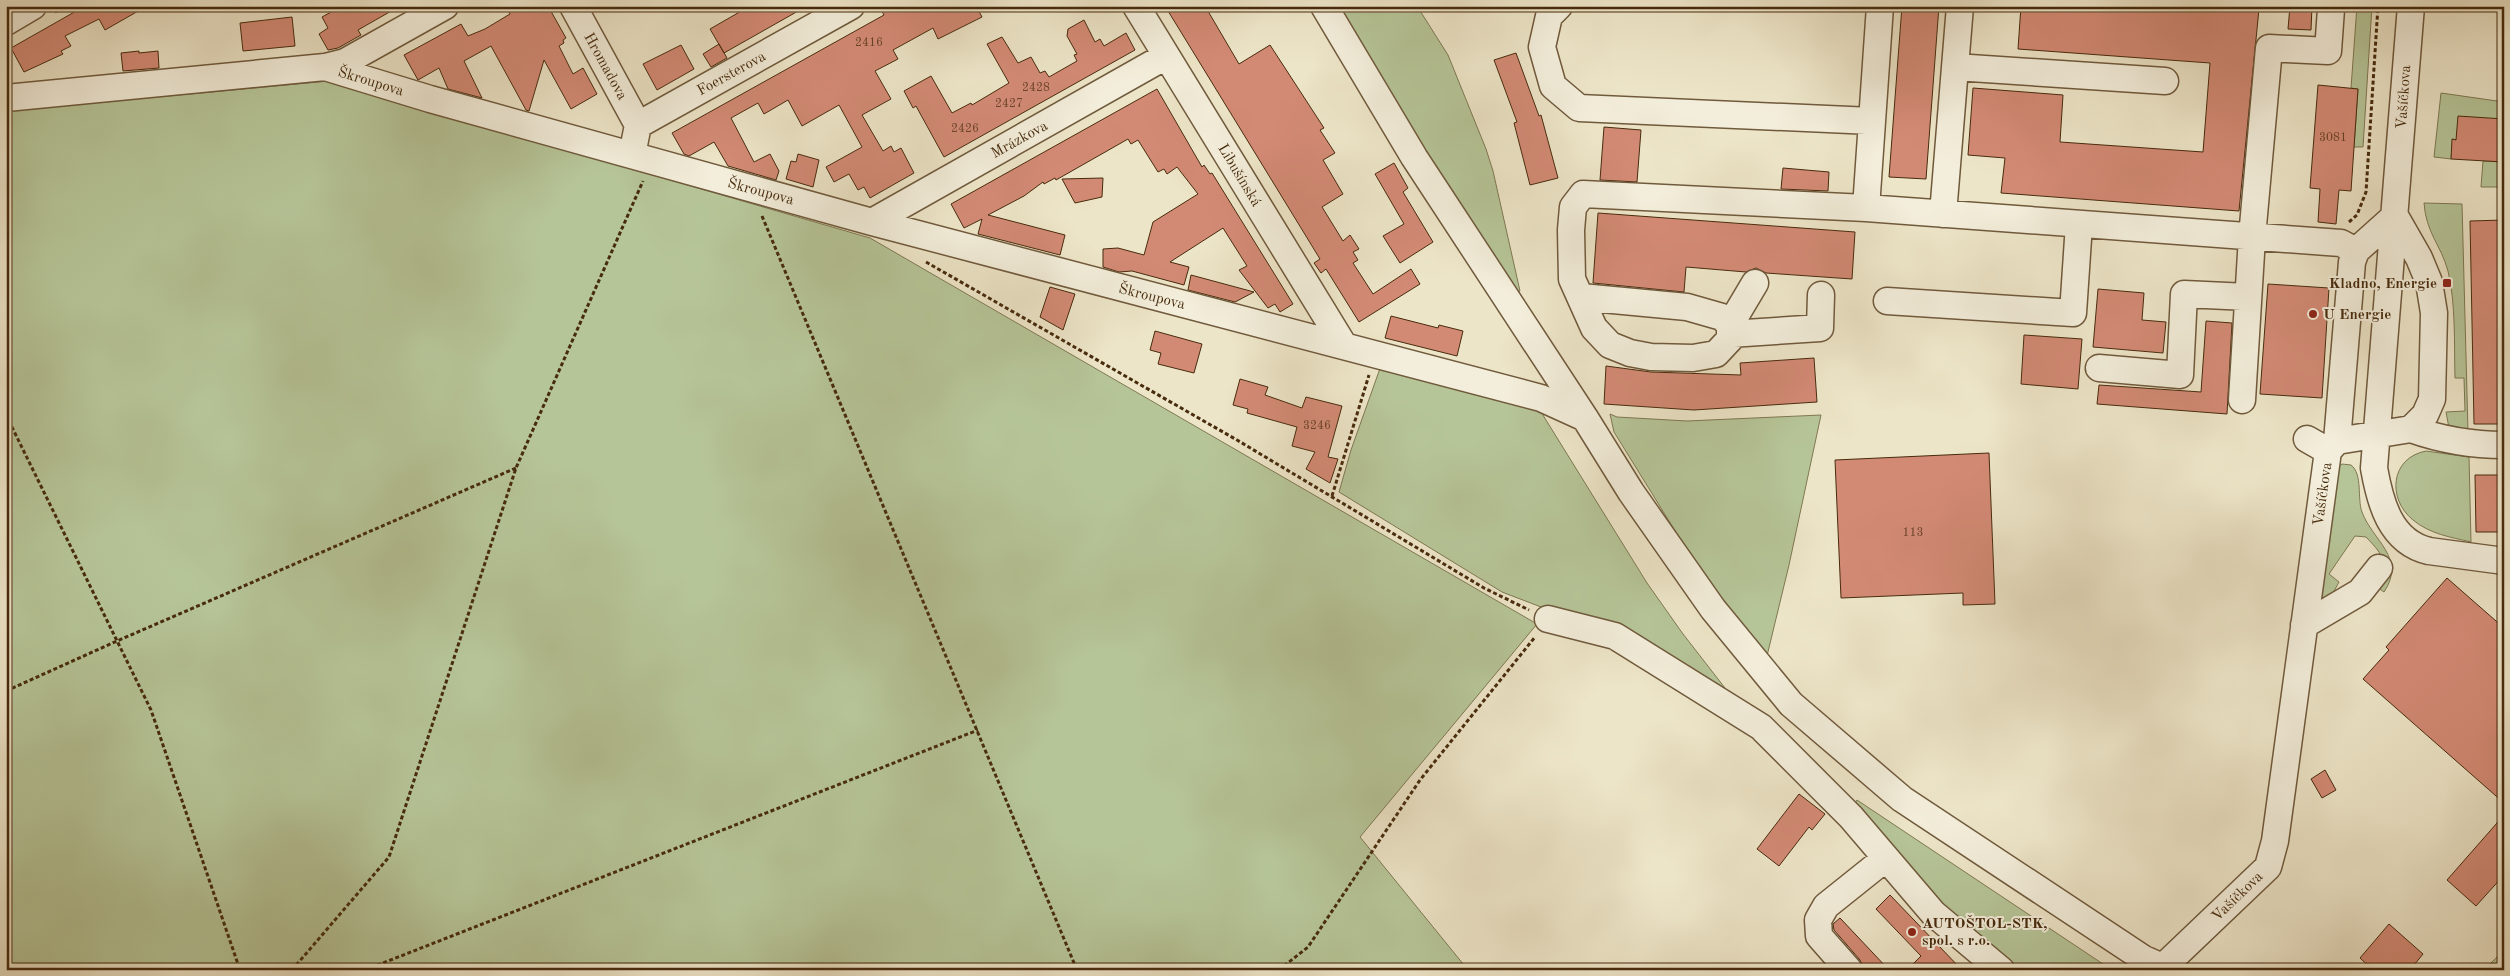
<svg xmlns="http://www.w3.org/2000/svg" width="2510" height="976" font-family="'Old Standard TT',serif">
  <style>
    .green { fill: #b6c598; stroke: #7e7852 }
    .building { fill: #d38a75; stroke: #472b0d }
    .lines { fill: none; stroke-linecap: round; stroke-linejoin: round }
    .minor-casing { stroke: #705a3c; stroke-width: 29 }
    .path { stroke: #472b0d; stroke-width: 3; stroke-dasharray: 4 2.5; stroke-linecap: butt }
    .minor { stroke: #f3eedb; stroke-width: 26 }
    .poi-dot { fill: #8f2418; stroke: #f3eedb; stroke-width: 2 }
    .labels { text-anchor: middle; stroke-width: 4; stroke-linejoin: round; paint-order: stroke }
    .number-label { font-size: 12px; fill: #6a4327 }
    .street-label { font-size: 15px; fill: #472b0d; stroke: #f3eedb }
    .poi-label { font-size: 15px; font-weight: bold; fill: #472b0d; stroke: #f3eedb; text-anchor: start }
  </style>
  <rect width="100%" height="100%" fill="#ede5c8"/>
  <filter id="stains"><feTurbulence type="fractalNoise" baseFrequency=".004" numOctaves="4"/><feColorMatrix values="0 0 0 0 .2 0 0 0 0 .09 0 0 0 0 .02 0 0 0 .5 -.17"/></filter>
  <radialGradient id="worn" r=".72"><stop offset=".6" stop-color="#630" stop-opacity="0"/><stop offset="1" stop-color="#630" stop-opacity=".3"/></radialGradient>
  <path class="green" d="M1336,6H1417L1448,55L1486,149L1493,171L1520,291L1512,295Z
    M2357,6H2372L2363,147H2354L2358,89L2351,88Z
    M329,81L870,238L1537,624L1360,837L1468,970H6V111Z
    M2441,93L2504,102V119L2456,140L2453,139L2451,159L2434,157Z
    M2483,161L2504,162V187H2481Z
    M2424,203L2462,204L2468,432L2449,428L2446,412L2465,411L2464,378H2455C2454,342 2456,305 2448,271C2441,245 2426,233 2424,203Z
    M1383,360L1497,393L1541,412L1647,583L1683,634L1739,706L1583,615L1541,607L1502,592L1339,492L1351,450Z
    M1610,414L1617,417L1687,421L1821,415L1789,565L1766,660L1724,610L1614,432Z
    M2426,451L2469,457L2471,542C2450,537 2430,534 2413,520C2387,499 2390,458 2426,451Z
    M2342,464L2351,465C2363,474 2357,499 2362,512C2372,540 2407,558 2384,592L2377,587C2384,558 2387,559 2366,537L2355,536L2329,574L2339,582L2328,602L2323,604L2315,591L2338,467Z
    M1857,800L2112,970H2013L1938,906L1853,806Z
    M2504,950V970H2484Z"/>
  <path class="building" d="M85,6H147L105,30L99,19L65,36L71,46L61,51L63,54L24,72L11,48Z
    M342,6H400L358,30L361,35L338,48L328,50L319,34L328,28L322,17Z
    M506,6H548L566,38L563,40L564,43L559,46L573,74L583,68L597,94L571,109L544,60L529,111L526,110L491,46L464,61L482,98L448,89L439,68L418,80L404,55L461,24L468,36L485,29L510,14Z
    M750,6H807L724,53L710,29Z
    M879,6H976L982,17L938,39L933,28L893,50L898,59L875,71L891,99L862,115L883,151L891,146L894,152L901,148L914,173L870,198L864,187L858,190L849,174L834,182L826,167L862,147L839,105L802,126L788,100L764,114L758,103L731,118L754,162L770,154L779,171L776,180L728,166L714,142L689,156L684,154L672,133L884,15Z
    M1165,6H1187L1191,12L1201,6H1205L1239,64L1270,45L1324,128L1320,130L1335,153L1323,160L1343,194L1322,207L1343,241L1350,235L1359,249L1353,252L1358,260L1353,263L1373,294L1411,269L1420,284L1359,322L1326,269L1321,273L1314,263L1320,259Z
    M1902,6H1939L1926,179L1889,177Z
    M2021,6H2219L2259,9L2239,211L2001,193L2005,158L1968,155L1973,88L2063,95L2060,142L2203,152L2210,63L2018,49Z
    M2290,6H2312L2311,30L2288,29Z
    M292,17L295,46L243,51L240,23Z
    M1084,20L1095,42L1100,39L1104,46L1126,33L1135,50L944,157L916,106L913,108L904,91L931,76L952,113L971,103L972,105L1009,83L987,44L1002,37L1018,63L1031,57L1040,73L1045,71L1049,77L1077,61L1074,55L1077,54L1067,36L1068,29Z
    M719,44L727,58L711,67L703,54Z
    M681,45L694,69L657,90L643,64Z
    M139,51V53L158,51L159,68L123,71L121,53Z
    M1516,53L1539,116L1541,115L1558,178L1530,185L1514,123L1517,122L1494,60Z
    M2318,85L2358,89L2351,191L2339,190L2336,224L2318,222L2320,189L2310,188Z
    M1157,89L1202,167L1204,165L1210,174L1212,173L1293,304L1280,312L1275,304L1268,308L1239,270L1247,266L1223,228L1170,262L1189,267L1184,285L1132,271L1119,272L1103,267V249L1118,248L1144,255L1153,222L1198,194L1177,167L1167,174L1164,169L1158,172L1138,140L1131,144L1128,139L1056,180L1055,178L1044,184L1043,182L1024,196L988,215L1065,235L1060,255L978,234L982,219L964,228L951,204Z
    M2458,116L2504,119V162L2451,159L2452,139L2456,140Z
    M1604,127L1641,130L1637,182L1600,180Z
    M798,154L819,160L813,187L786,179L791,161L796,162Z
    M1394,163L1408,188L1403,192L1433,242L1400,263L1383,236L1404,224L1375,174Z
    M1783,168L1829,172L1828,191L1781,189Z
    M1103,178L1102,197L1075,203L1062,179Z
    M1598,213L1855,232L1852,279L1766,273L1756,268L1746,272L1686,267L1684,292L1593,283Z
    M2504,220V424H2474L2470,221Z
    M1191,275L1254,292L1235,302L1188,290Z
    M2268,284L2329,288L2322,398L2260,394Z
    M1050,287L1075,294L1063,330L1040,317Z
    M2098,289L2144,293L2142,320L2166,322L2163,353L2093,347Z
    M1391,316L1438,328L1439,325L1463,331L1457,356L1385,338Z
    M2206,321L2232,323L2227,414L2097,404L2099,385L2201,392Z
    M1155,331L1202,344L1194,373L1158,364L1161,353L1150,350Z
    M2024,335L2082,339L2078,389L2021,384Z
    M1814,358L1817,402L1694,410L1604,404L1606,366L1651,372L1741,375L1740,363Z
    M1240,379L1268,387L1265,395L1302,408L1306,397L1342,406L1328,457L1338,459L1330,483L1306,469L1315,452L1292,446L1297,427L1247,413L1248,409L1233,405Z
    M1989,453L1995,604L1963,605V593L1841,598L1835,460Z
    M2475,475H2504V532H2476Z
    M2447,578L2504,628V803L2363,679L2389,650L2386,647Z
    M2325,770L2336,790L2322,798L2311,779Z
    M1799,794L1825,814L1812,830L1809,827L1779,866L1757,849Z
    M2504,815V875L2476,906L2447,880Z
    M1890,895L1962,970H1907L1921,956L1876,909Z
    M1840,918L1889,970H1864L1860,960L1834,930L1833,924Z
    M2389,924L2423,954L2410,970H2373L2360,958Z"/>
  <g class="lines">
    <g class="minor-casing">
      <path id="minor" d="M573,6L638,125
        M1136,6L1343,344
        M1324,6L1414,157L1585,418
        M1559,6L1549,16L1542,47L1553,86L1579,108L1872,121
        M2411,6L2374,468C2380,502 2390,542 2429,551L2504,561
        M6,22L33,6
        M325,67L345,62L445,6
        M1955,67L2165,81
        M6,98L325,67L430,99L872,222L1541,398L1585,418L1631,492L1713,609L1791,704L1902,799L2144,959L2162,967
        M632,155L638,125L851,6
        M1866,208L1880,6
        M1943,214L1960,6
        M872,222L1166,56
        M1581,297L1687,307L1722,317L1730,325V339L1716,354L1693,358L1651,357L1630,353L1610,345L1594,328L1572,279L1571,230L1573,207L1583,194L1866,208L2327,242L2341,243L2356,251
        M1887,301L2073,313L2079,224
        M1730,325L1755,283
        M1730,334L1820,328L1821,295
        M2099,368L2180,375L2184,294L2248,297
        M2242,400L2252,237L2269,48L2328,51L2331,9
        M2411,429C2442,440 2471,445 2504,445
        M2307,439L2328,451
        M2337,441L2352,262L2356,251L2395,216
        M1548,619L1615,636L1761,727L1851,817L1933,913L2001,970
        M2304,625L2360,592L2379,568
        M1849,970L1819,936L1818,920L1826,906L1886,858
        M2160,970L2268,867L2275,841L2328,451L2337,441L2411,429L2425,415L2432,399L2434,313L2429,282L2419,258L2395,216"/>
    </g>
    <path class="path" d="M55,12L64,6
      M762,216L1077,970
      M2349,222L2357,215L2366,192L2378,6
      M926,262L1237,440L1484,588L1529,610
      M6,415L151,710L240,970
      M1332,496L1369,375
      M6,691L117,641L516,468
      M292,970L389,857L516,468L643,181
      M365,970L978,730
      M1279,970L1308,947L1420,780L1535,637"/>
    <use href="#minor" class="minor"/>
  </g>
  <g class="poi-dot">
    <rect x="2442" y="278" width="10" height="10" rx="2.5"/>
    <circle cx="2313" cy="314" r="5"/>
    <circle cx="1912" cy="932" r="5"/>
  </g>
  <g class="labels">
    <g class="number-label">
      <text x="869" y="46">2416</text>
      <text x="1036" y="91">2428</text>
      <text x="1009" y="107">2427</text>
      <text x="965" y="132">2426</text>
      <text x="2333" y="141">3081</text>
      <text x="1317" y="429">3246</text>
      <text x="1913" y="536">113</text>
    </g>
    <g class="street-label">
      <text transform="translate(606 66) rotate(61)" y="5">Hromadova</text>
      <text transform="translate(731 73) rotate(-29)" y="5">Foersterova</text>
      <text transform="translate(371 81) rotate(17)" y="5">Škroupova</text>
      <text transform="translate(2403 97) rotate(-86)" y="5">Vašíčkova</text>
      <text transform="translate(1019 139) rotate(-29)" y="5">Mrázkova</text>
      <text transform="translate(1240 175) rotate(59)" y="5">Libušínská</text>
      <text transform="translate(761 191) rotate(15)" y="5">Škroupova</text>
      <text transform="translate(1152 296) rotate(14)" y="5">Škroupova</text>
      <text transform="translate(2322 494) rotate(-82)" y="5">Vašíčkova</text>
      <text transform="translate(2237 896) rotate(-44)" y="5">Vašíčkova</text>
    </g>
    <g class="poi-label">
      <text x="2437" y="288" text-anchor="end">Kladno, Energie</text>
      <text x="2323" y="319">U Energie</text>
      <text x="1922" y="928">AUTOŠTOL-STK,<tspan x="1922" dy="17">spol. s r.o.</tspan></text>
    </g>
  </g>
  <rect width="2510" height="976" fill="none" stroke="#ede5c8" stroke-width="25"/>
  <rect x="8" y="8" width="2495" height="961" fill="none" stroke="#472b0d" stroke-width="2.5"/>
  <rect x="12" y="12" width="2485" height="951" fill="none" stroke="#472b0d"/>
  <rect width="100%" height="100%" filter="url(#stains)"/>
  <rect width="100%" height="100%" fill="url(#worn)"/>
</svg>
